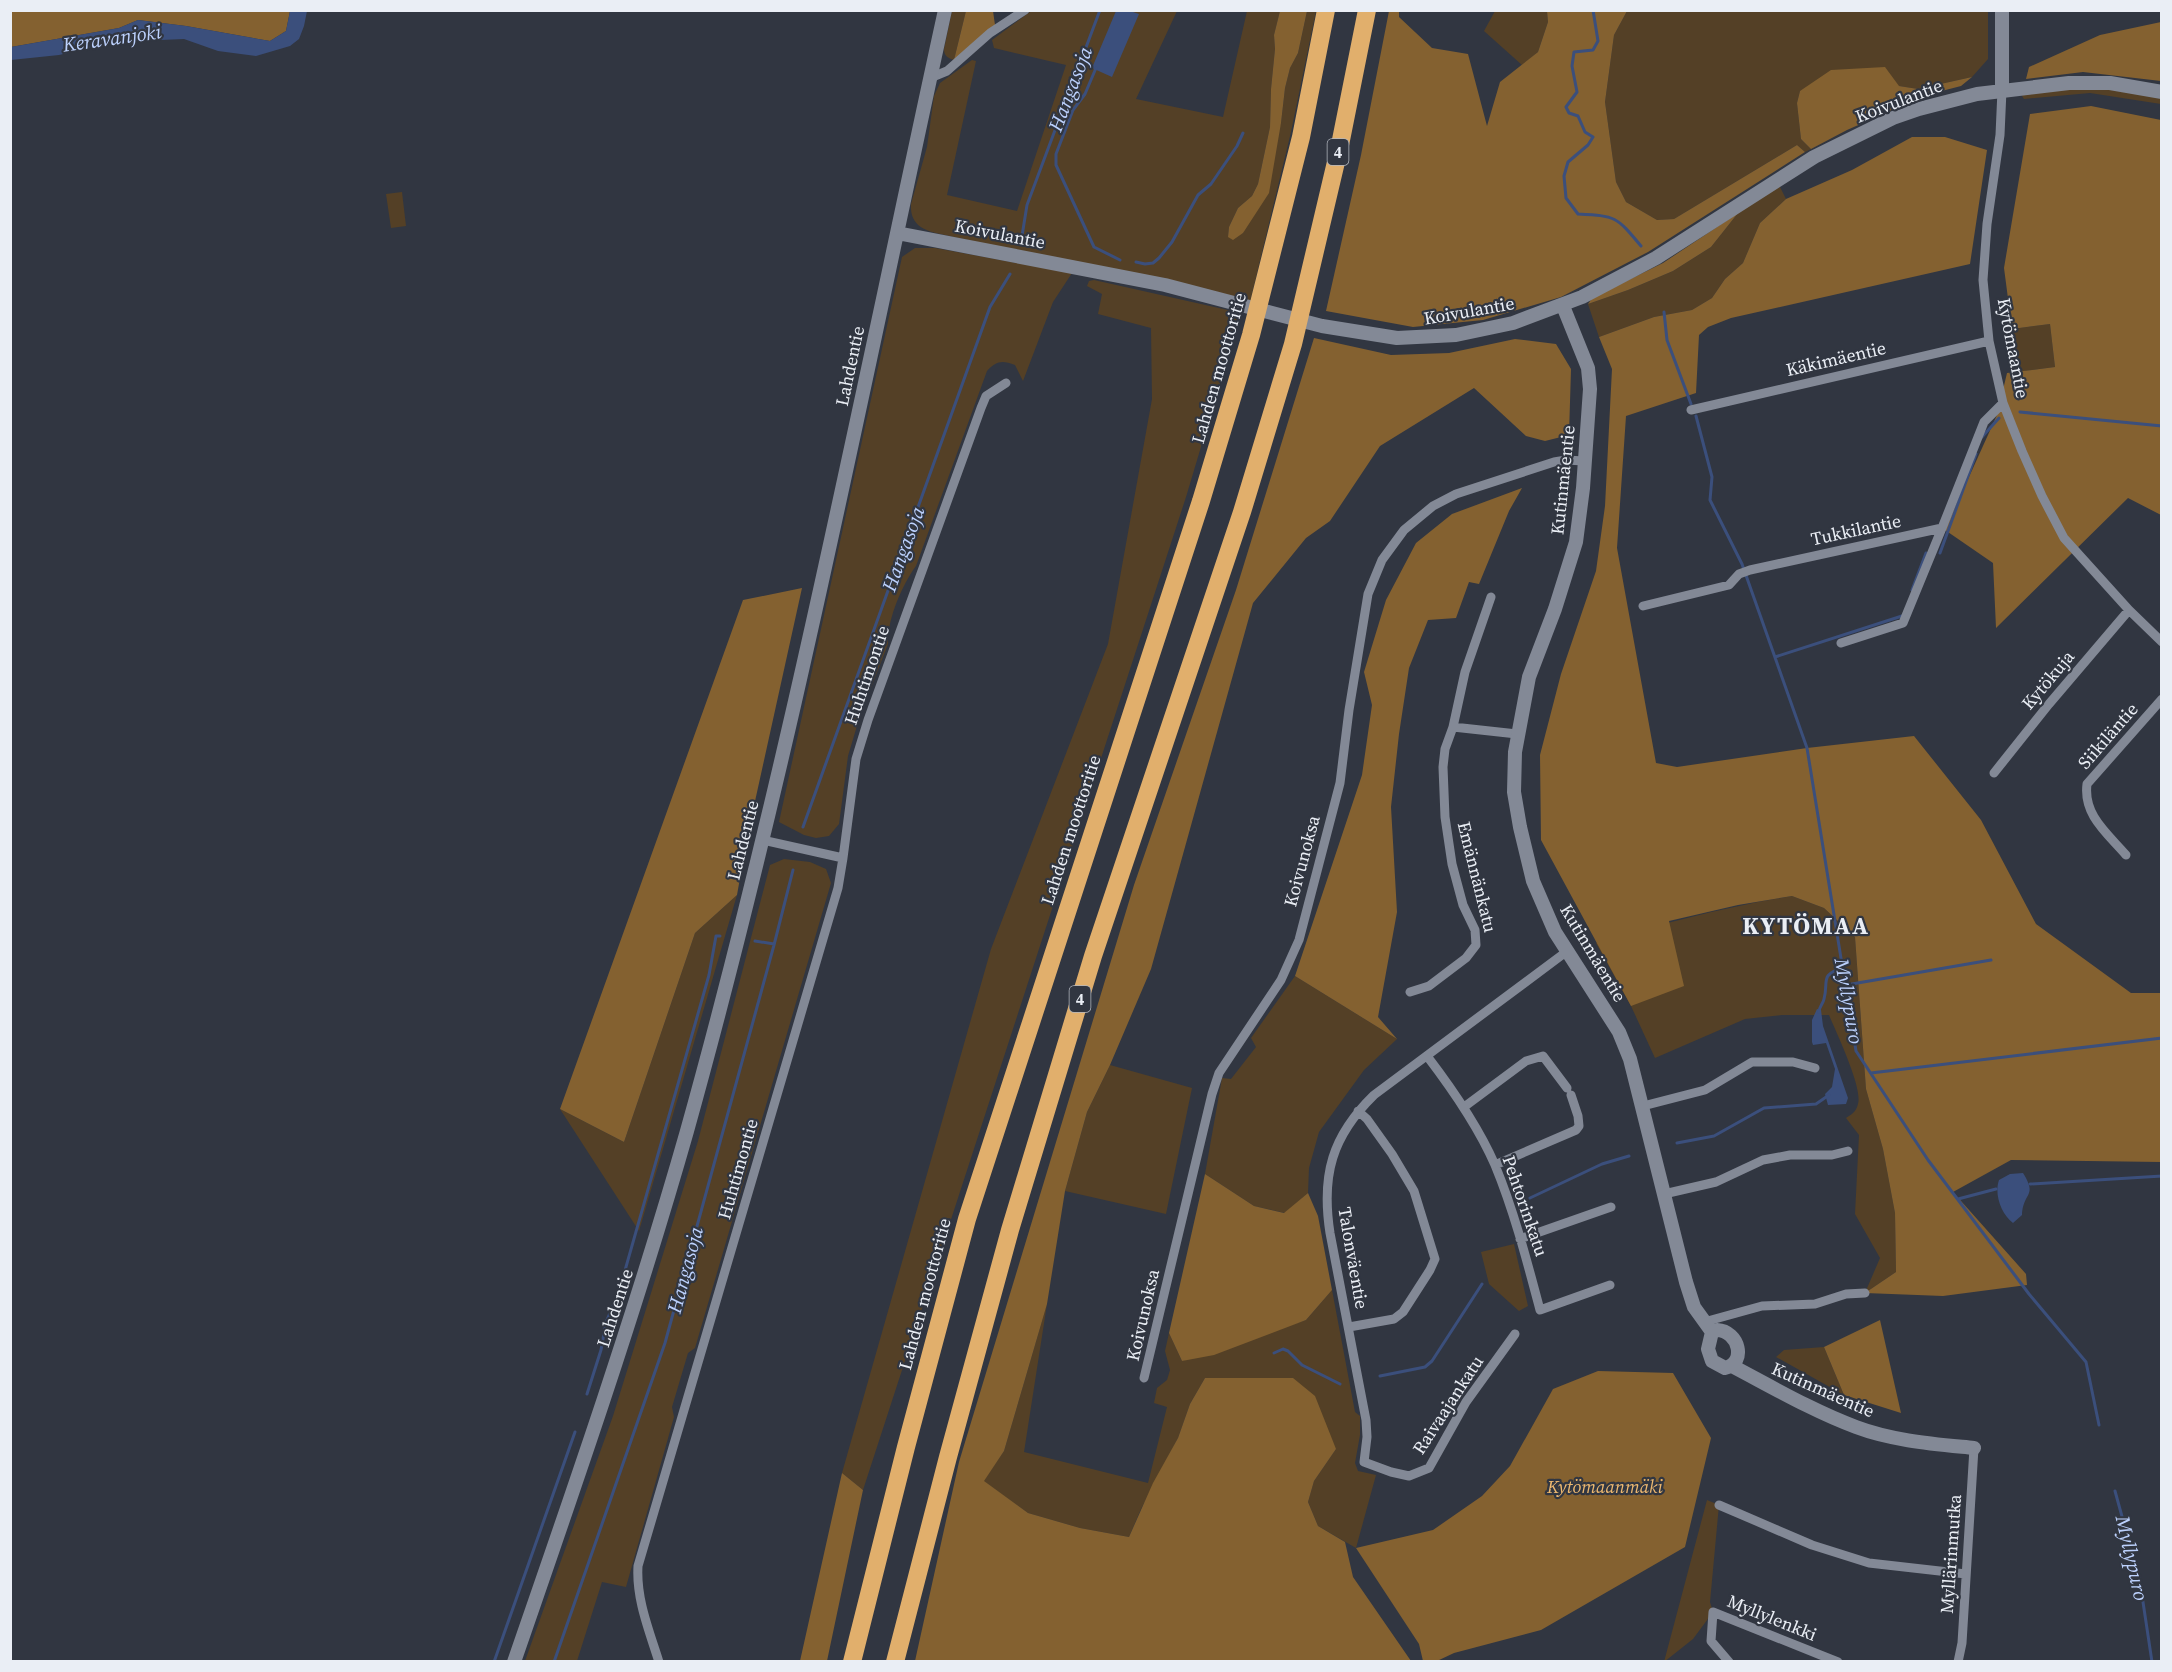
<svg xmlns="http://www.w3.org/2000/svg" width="2172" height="1672" font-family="'Source Serif 4',serif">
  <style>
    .green { fill: #544026 }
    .forest { fill: #846130 }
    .water { fill: #3b4f7c }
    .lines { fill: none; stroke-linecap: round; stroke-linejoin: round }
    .stream { stroke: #3b4f7c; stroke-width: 3 }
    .street { stroke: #838996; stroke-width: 9 }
    .secondary { stroke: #838996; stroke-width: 14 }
    .highway { stroke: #e1af6c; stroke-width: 18 }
    .labels { text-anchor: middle; stroke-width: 4.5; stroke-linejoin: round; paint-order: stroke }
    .shield { fill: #313641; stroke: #b2b7bf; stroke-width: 1.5 }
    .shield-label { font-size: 16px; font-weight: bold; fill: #eaeef5 }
    .street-label { font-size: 18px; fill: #eaeef5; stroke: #313641 }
    .park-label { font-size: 18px; font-style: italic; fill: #eeb970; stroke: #313641 }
    .water-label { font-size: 20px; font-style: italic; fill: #bcd1fd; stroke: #313641 }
    .district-label { font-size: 24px; font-weight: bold; letter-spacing: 1.5px; fill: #eaeef5; stroke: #313641 }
  </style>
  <rect width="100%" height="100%" fill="#313641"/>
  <path class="green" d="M952,11H966L954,60C948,58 944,56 944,49Z
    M1031,11H1177L1136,99L1223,117L1247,11H1280L1274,35L1275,49L1271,89L1270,127L1258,184L1252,196L1238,208L1229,227L1228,237L1243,233L1281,123L1285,88L1290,68L1298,53L1307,11H1316L1291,132L1250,302L936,233C920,229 910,222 911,204L927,147L934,96L940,83L972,60L976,61L947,195L1017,211L1066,65L994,48L992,40Z
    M1495,11H1547L1548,22L1538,52L1522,65L1484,31Z
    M1627,11H1988V59L1972,77L1918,89L1899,86L1800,91L1797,103L1801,139L1811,149L1805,152L1797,145L1674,219L1657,220L1626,202L1616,182L1605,102L1614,35Z
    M2084,86L2161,97V104L2090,93L2024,99L2022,96L2024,92Z
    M1779,185L1786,199L1760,223L1743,263L1725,279L1712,298L1692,310L1654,317L1599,337L1588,304L1628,290L1673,271L1711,247L1738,213Z
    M402,192L406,226L391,228L386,194Z
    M915,248H935L1072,273L1053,302L1023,381L1015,365C1002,360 996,361 987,371L916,566C902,585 887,620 888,644L859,719L848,756L839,824L829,836L816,838L804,835L779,822L902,257Z
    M1094,280L1241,313L1186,497L863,1490L842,1473L991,949L1108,644L1152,399L1151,328L1098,314L1102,294L1087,286L1089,281Z
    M2050,324L2055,367L2018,372L2012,329Z
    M784,859L810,862L826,869L831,883L695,1348L688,1353L672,1407L674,1417L626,1587L602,1582L577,1661H525L613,1416L698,1141L770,865Z
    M737,895L639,1231L560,1109L624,1142L695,933Z
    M1792,896L1824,908L1855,937L1866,1089L1883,1149L1895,1213L1896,1272L1865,1293L1880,1258L1855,1214L1859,1135L1846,1118C1852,1114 1856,1112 1858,1104C1863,1088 1836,1032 1829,1015H1782L1745,1019L1655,1058L1631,1006L1596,943C1661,924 1725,907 1792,896Z
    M1295,976L1397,1039L1364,1070L1319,1132L1309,1168L1308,1193L1285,1213L1254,1206L1205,1174L1222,1078L1231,1079L1256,1047L1251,1038Z
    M1110,1065L1192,1088L1166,1214L1065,1191L1087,1112Z
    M1514,1244L1528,1306L1519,1311L1489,1284L1481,1252Z
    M1332,1290L1355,1412L1360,1416V1435L1355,1463L1358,1471L1376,1475L1356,1548L1318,1526L1308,1502L1314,1481L1336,1449L1246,1379L1205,1378L1190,1404L1178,1438L1141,1509L1129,1537L1080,1528L1028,1513L983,1481L1004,1451L1047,1304L1024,1452L1148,1483L1167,1407L1154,1403L1157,1388L1167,1380L1170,1370L1165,1351L1169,1333L1182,1361L1306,1320Z
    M1824,1347L1844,1395L1776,1357L1784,1350Z
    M1707,1500L1719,1505L1710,1602L1713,1612L1693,1639L1664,1662Z"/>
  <path class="forest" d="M11,11H290L286,31L270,41L186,26L138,20L119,28L11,47Z
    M966,11H993L995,25L954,60Z
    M1280,11H1307L1298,53L1290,68L1285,88L1281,123L1269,193L1243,233L1233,240L1228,237L1229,227L1238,208L1252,196L1258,184L1270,127L1271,89L1275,49L1274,35Z
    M1389,11H1399V17L1432,48L1468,54L1487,126L1500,82L1538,52L1548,22L1547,11H1627L1614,35L1605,102L1616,182L1626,202L1657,220L1674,219L1797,145L1805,152L1648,252L1561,297L1483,320L1413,327L1326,311L1361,155Z
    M2161,22V81L2083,72L2026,79L2029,67L2100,35Z
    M1885,67L1899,86L1918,89L1972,77L1961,86L1907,100L1888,112L1847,130L1811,149L1801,139L1797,103L1800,91L1831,70Z
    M2091,106L2161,120V515L2128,498L1996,628L1993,563L1945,530L1997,415L2007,373L2055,367L2050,324L2012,329L2004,268L2030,114Z
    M1912,137H1945L1987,150L1970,264L1731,318L1708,327L1699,335L1696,393L1626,416L1617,548L1656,763L1677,767L1807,748L1914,736L1981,820L2036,924L2131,993H2161V1162L2011,1160L1953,1192L2026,1274L2027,1285L1943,1296L1865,1293L1896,1272L1895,1213L1883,1149L1866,1089L1855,937L1824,908L1792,896L1738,905L1669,921L1684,986L1631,1006L1541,840L1540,755L1561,674L1596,571L1605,506L1612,369L1599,337L1654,317L1692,310L1712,298L1725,279L1743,263L1760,223L1786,199L1852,170Z
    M1738,213L1711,247L1673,271L1628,290L1588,304L1592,298L1663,263Z
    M1314,338L1391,355L1449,353L1515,339L1556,344L1571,369L1569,435L1545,441L1526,436L1474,388L1380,446L1330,521L1306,538L1253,603L1151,969L1110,1065L1087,1112L1065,1191L1047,1304L1004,1451L984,1481L1028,1513L1080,1528L1129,1537L1153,1483L1178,1438L1190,1404L1205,1378H1293L1315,1396L1336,1449L1314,1481L1308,1502L1318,1526L1345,1542L1353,1577L1411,1661H915L959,1462L1134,885L1236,590Z
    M1522,488L1509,511L1479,584L1469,582L1456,618L1428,620L1409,668L1399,734L1391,807L1397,912L1378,1017L1397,1039L1295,976L1362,775L1372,705L1364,672L1386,600L1416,543L1452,514Z
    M802,588L748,833L737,895L695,933L624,1142L560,1109L743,600Z
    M1205,1174L1254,1206L1284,1213L1308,1193L1318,1216L1332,1290L1306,1320L1214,1355L1182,1361L1169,1333Z
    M1880,1320L1901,1413L1844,1395L1824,1347Z
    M1598,1371L1673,1373L1711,1438L1685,1547L1541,1630L1454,1653L1437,1661H1423L1419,1644L1356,1548L1433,1530L1482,1496L1510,1466L1553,1389Z
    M842,1473L863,1490L827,1661H800Z"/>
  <path class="water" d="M290,11H307L304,26L299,39L290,46L256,56L218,51L184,39L114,42L59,55L11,60V47L119,28L138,20L186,26L270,41L286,31Z
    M1116,11H1130L1139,14L1112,77L1092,68Z
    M1817,1009L1821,1010L1823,1026L1848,1098L1846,1104L1828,1105L1825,1094L1832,1087L1835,1069L1826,1043L1813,1045L1812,1042V1020Z
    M2023,1173C2038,1197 2023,1192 2022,1215L2013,1223C2001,1214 1994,1194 1999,1180L2010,1174Z"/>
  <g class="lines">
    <path class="stream" d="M1593,10L1598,41L1593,50L1574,52L1572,66L1577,92L1566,107L1569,113L1578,116L1585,132L1593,137L1588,145L1568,162L1564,176L1566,198L1578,214C1616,216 1616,216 1641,246
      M1096,68L1085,94L1073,110L1056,154V165L1094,247L1120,260
      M1022,236L1027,205L1100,10
      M1136,262L1145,264L1153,263L1159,258L1172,242L1198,195L1211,184L1237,146L1243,133
      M1664,312L1667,340L1691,404
      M2020,412L2162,426
      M1696,416L1712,477L1710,500L1742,564L1807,748L1856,1051L1928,1160L2029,1294L2086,1362L2099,1425
      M1982,437L1999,418
      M1940,553L1976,454
      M1912,590L1926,553
      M1775,657L1902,616
      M803,827L990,307L1010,274
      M755,941L774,944
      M1846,985L1991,960
      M1819,1012C1819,1007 1823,1004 1824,999C1829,981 1819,975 1843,968
      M1871,1073L2162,1038
      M1677,1143L1714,1136L1764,1108L1816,1104L1829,1095
      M2030,1184L2162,1176
      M1530,1198L1602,1164L1629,1156
      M1958,1199L1996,1189
      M1274,1353L1283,1349L1288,1351L1302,1365L1340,1384
      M1380,1376L1425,1367L1432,1361L1482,1284
      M587,1394L601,1350L606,1322L618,1295L709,975L716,936H720
      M2115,1491L2140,1582L2152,1662
      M494,1662L575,1432
      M554,1662L665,1343L774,945L793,870"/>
    <path class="street" d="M930,78L947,71L990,33L1025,10
      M2002,90L2000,135L1987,224L1983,280L1989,341L2003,403L2022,451L2042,496L2064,538L2129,610L2162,642
      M1691,410L1989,341
      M1643,606L1729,585L1739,574L1750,570L1942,528L1984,422L2003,403
      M1841,643L1903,623L1942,528
      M1453,727L1517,734
      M1994,773L2049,704L2129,610
      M762,840L843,858L856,759L868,720L981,408L986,396L1006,383
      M2126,855C2107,833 2083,815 2087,784L2162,699
      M1410,992L1429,986L1466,958L1476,945L1475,930L1463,905L1452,864L1445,817L1443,767L1445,749L1453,727L1465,672L1491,597
      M1427,1056C1453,1090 1478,1126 1495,1165C1514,1211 1527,1261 1540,1310L1610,1285
      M1643,1106L1705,1090L1752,1062H1793L1815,1068
      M1464,1107L1526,1061L1543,1056L1567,1088
      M1495,1165L1576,1130L1579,1126L1578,1116L1571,1095
      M1664,1194L1716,1182L1763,1160L1790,1155H1832L1848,1151
      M1520,1239L1611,1207
      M1704,1322L1762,1306L1815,1304L1846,1294L1865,1293
      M1349,1327L1394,1319L1403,1312L1430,1270L1435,1259L1414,1191L1392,1154L1367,1119L1358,1111
      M1515,1334L1466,1402L1429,1468L1409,1476L1391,1472L1364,1462L1367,1437L1366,1420L1330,1233C1321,1175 1332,1136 1374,1095L1566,952
      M1144,1378L1212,1094L1219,1073L1281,980L1299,940L1340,783L1349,710L1368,594L1382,560L1404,530L1433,506L1456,494L1554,462L1566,460L1584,461
      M1719,1505L1812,1545L1869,1563L1966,1574
      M659,1662C649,1630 636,1599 638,1566L838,888L843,858
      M1729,1662L1711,1641L1713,1612L1838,1662
      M1958,1662L1962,1643L1974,1448"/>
    <path class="secondary" d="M2002,10V90
      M897,233L1165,285L1322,326L1397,338L1456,335L1513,323L1582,297L1656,258L1814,157L1893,118L1919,109L1977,94L2069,83H2110L2162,92
      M1563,306L1588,368L1590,389L1583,488L1576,542L1555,609L1529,677L1515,752L1514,792L1520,827L1533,881L1555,932L1619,1032L1630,1059L1686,1282L1694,1307L1712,1332
      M1717,1330C1739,1331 1747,1363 1725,1368L1712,1361L1708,1349L1712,1332Z
      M1732,1366C1772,1387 1813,1411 1856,1427C1893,1441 1935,1444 1974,1448
      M514,1662C575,1486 636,1310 687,1131C790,762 863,385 945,10"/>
    <path class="highway" d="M852,1662L906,1447L967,1219L1201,501L1251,335L1301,137L1326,10
      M895,1662L948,1457L1010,1230L1093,956L1242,512L1293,344L1340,145L1367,10"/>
  </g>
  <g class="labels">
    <g class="shield">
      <rect x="1327.5" y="139" width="21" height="26" rx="4.5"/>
      <rect x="1069.5" y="986" width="21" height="26" rx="4.5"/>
    </g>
    <g class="shield-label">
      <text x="1338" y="158">4</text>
      <text x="1080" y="1005">4</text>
    </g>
    <g class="street-label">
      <text transform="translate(1899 101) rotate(-21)" y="6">Koivulantie</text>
      <text transform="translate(1000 234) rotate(11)" y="6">Koivulantie</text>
      <text transform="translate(1469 311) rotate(-10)" y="6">Koivulantie</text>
      <text transform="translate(2013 348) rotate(79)" y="6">Kytömaantie</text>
      <text transform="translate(1836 359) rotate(-13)" y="6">Käkimäentie</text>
      <text transform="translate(850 366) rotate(-78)" y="6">Lahdentie</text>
      <text transform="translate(1219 368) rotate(-74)" y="6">Lahden moottoritie</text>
      <text transform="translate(1563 480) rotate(-84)" y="6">Kutinmäentie</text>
      <text transform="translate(1856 530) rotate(-12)" y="6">Tukkilantie</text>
      <text transform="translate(867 675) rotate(-71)" y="6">Huhtimontie</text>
      <text transform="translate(2048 680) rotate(-50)" y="6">Kytökuja</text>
      <text transform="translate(2108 736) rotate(-49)" y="6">Siikiläntie</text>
      <text transform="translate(1071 830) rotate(-72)" y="6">Lahden moottoritie</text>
      <text transform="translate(743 840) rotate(-76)" y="6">Lahdentie</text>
      <text transform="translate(1302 861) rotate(-75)" y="6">Koivunoksa</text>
      <text transform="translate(1477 877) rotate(76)" y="6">Emännänkatu</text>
      <text transform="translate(1593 953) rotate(59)" y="6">Kutinmäentie</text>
      <text transform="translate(738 1169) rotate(-74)" y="6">Huhtimontie</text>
      <text transform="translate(1525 1206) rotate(71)" y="6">Pehtorinkatu</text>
      <text transform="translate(1353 1258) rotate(80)" y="6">Talonväentie</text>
      <text transform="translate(925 1294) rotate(-75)" y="6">Lahden moottoritie</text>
      <text transform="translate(615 1308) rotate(-72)" y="6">Lahdentie</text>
      <text transform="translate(1143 1315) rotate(-77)" y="6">Koivunoksa</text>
      <text transform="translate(1823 1390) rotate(24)" y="6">Kutinmäentie</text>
      <text transform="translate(1448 1405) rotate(-57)" y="6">Raivaajankatu</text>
      <text transform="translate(1951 1554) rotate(-86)" y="6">Myllärinmutka</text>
      <text transform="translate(1772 1618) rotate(22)" y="6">Myllylenkki</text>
    </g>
    <g class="park-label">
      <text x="1605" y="1493">Kytömaanmäki</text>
    </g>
    <g class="water-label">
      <text transform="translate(112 38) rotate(-8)" y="7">Keravanjoki</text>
      <text transform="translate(1070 89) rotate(-69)" y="7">Hangasoja</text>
      <text transform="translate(903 549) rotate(-70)" y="7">Hangasoja</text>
      <text transform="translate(1849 1001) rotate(80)" y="7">Myllypuro</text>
      <text transform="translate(685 1270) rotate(-75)" y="7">Hangasoja</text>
      <text transform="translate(2132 1558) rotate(77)" y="7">Myllypuro</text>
    </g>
    <g class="district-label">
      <text x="1806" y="934">KYTÖMAA</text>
    </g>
  </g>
  <rect width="2172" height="1672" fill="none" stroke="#eaeef5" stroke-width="24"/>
</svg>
